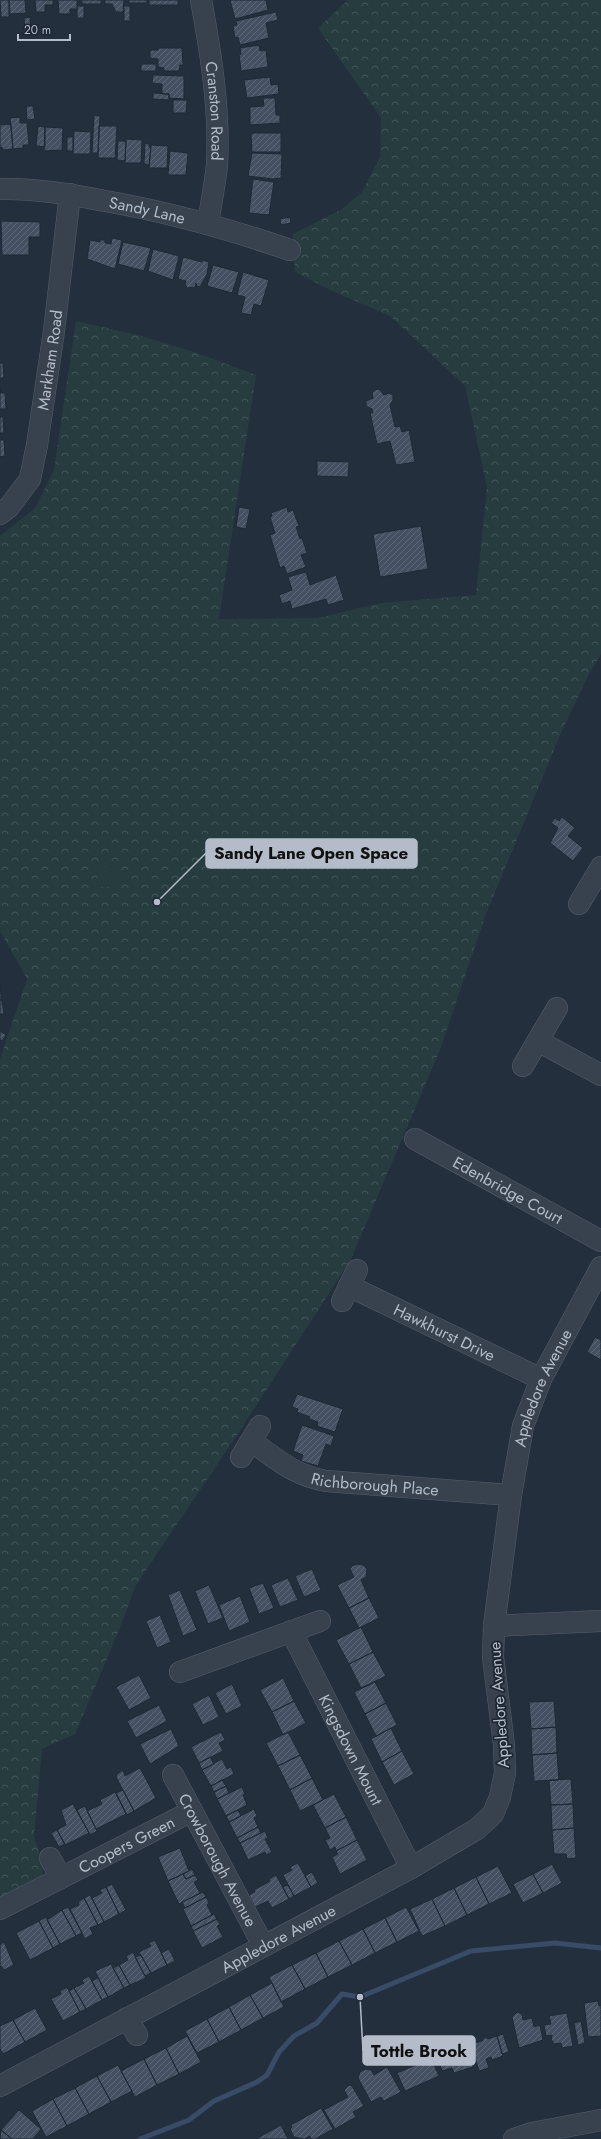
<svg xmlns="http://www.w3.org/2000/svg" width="601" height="2139" font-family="Jost,sans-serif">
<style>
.park{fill:url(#park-crowns)}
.pitch{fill:#263c3f}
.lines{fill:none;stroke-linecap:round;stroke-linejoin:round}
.stream{stroke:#394c67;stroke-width:5}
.building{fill:url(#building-hatch);stroke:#1f2835}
.minor-casing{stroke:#565f6c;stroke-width:22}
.minor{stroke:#38414e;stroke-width:21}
.labels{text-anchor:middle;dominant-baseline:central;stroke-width:3.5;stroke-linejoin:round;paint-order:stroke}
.street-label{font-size:16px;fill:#b4bcc9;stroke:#1d2633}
.leader{fill:none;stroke:#b4bcc9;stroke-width:1.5}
.callout-dot{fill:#b4bcc9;stroke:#1d2633;stroke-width:1.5}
.callout{fill:#b4bcc9;stroke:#b4bcc9;stroke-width:1.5}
.callout-label{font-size:17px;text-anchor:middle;font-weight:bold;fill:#111}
</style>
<defs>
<pattern id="park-crowns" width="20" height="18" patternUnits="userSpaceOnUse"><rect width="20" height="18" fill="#263c3f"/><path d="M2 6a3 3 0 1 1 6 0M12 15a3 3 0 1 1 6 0" fill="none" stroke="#435659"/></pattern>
<pattern id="building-hatch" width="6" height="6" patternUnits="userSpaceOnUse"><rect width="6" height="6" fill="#455162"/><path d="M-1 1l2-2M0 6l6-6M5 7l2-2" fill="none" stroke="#5d6877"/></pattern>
</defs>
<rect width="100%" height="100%" fill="#242f3e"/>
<path class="park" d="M348,0H601V654L589,674L561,733L486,914L440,1050L350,1261L239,1432L136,1585L117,1635L75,1734L42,1749L34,1837L44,1865L42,1878L0,1902V1059L27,979L0,931V536L35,508L54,470L76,321L142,336L197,353L256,375L219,619L318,618L381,603L476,595L487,487L465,386L390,316L330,290L295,272L293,234L342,209L362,192L380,157L381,118L318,28Z"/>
<path class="pitch" d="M119,866L120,887H98L97,867Z"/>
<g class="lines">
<path class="stream" d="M140,2139L189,2120L214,2101L257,2082L267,2075L279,2052L294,2036L317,2023L342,1994L360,1997L471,1951L555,1943L601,1948"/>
</g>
<path class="building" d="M0,0H9V17H1Z
M9,0H25L26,13L10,14Z
M35,0H53V5H45V12H36Z
M58,0H77V9H70V14H59Z
M82,0H101V4H82Z
M105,0H124L123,12H116L112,4H105Z
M129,0H147V3H129Z
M149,0H178V5H149Z
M230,0H266L268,10L235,19Z
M77,6H84V18H77Z
M124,6H130V21H124Z
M276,12L278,20L266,23L269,38L240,45L238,37L235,38L233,26L237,25L236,21Z
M30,17L31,31H25L24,18Z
M259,45L260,51L266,50L268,67L241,71L239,54H241L240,48Z
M158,48H182L183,65H180L179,71H164V68L158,67V59L150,58V50H158Z
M141,64H156V71H141Z
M153,75L184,76V99L169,98V94H162V84L152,83Z
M270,77L271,85L278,84L279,94L247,98L244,80Z
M153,93L169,94V100L153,99Z
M263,98H275L276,115H280V123L250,125V107L264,106Z
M173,100H187L186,113H173Z
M26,106H33L35,119L27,120Z
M94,115L100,116L98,153H92Z
M20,117V123H27L29,145H23V148L13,149L10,118Z
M11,124L13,149L3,150L2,147L0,148V125Z
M38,126L45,127V147L36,146Z
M99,126H117L115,158H98Z
M45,127L63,128L62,150L44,151Z
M74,131L91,132L90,154H73Z
M253,133H281V152H252L251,135Z
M67,137H73V151H67Z
M126,139L142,140L141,163H125Z
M118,141H126L125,161L117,160Z
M145,143L149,144V147H151L149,165L144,164Z
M151,145L168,146L167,168H149Z
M170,151L188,153L186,175H168Z
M252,153L282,154L281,178L273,179L248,176Z
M253,179L274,182L269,215L249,213Z
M290,217L291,223L281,225L280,219Z
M1,221L40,222V237H29V255H2Z
M112,238L122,240L115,269L87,259L90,240L100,242V240H105V243L111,244Z
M123,242L151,248L144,271L118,264Z
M153,249L179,256L173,280L148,271Z
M183,257L202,262V260L209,262L207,274L200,287L197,286L196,283L195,287L187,288L185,284L186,281L178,279Z
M213,265L239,272L232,293L207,286Z
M243,272L269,280L261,306L254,304L251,315L241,313L245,297L237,295Z
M0,363H3L4,378H0Z
M0,389V393H5L6,409H0Z
M379,389L384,395L389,393L393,395V400L390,405L395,427L400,426L402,432L409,430L415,462L396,465L390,441L377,444L370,413H373L372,409L366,406V401L373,398L372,393L375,390Z
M0,417H3L4,433H0Z
M0,440H4L5,456L0,457Z
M317,461L349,462L348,477L317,476Z
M239,507L250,509L246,529L236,527Z
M287,507L288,512L293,510L299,526L296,527L300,539L302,538L307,553L301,555L306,567L287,574L284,566L280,568L270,535L275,533L270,517L272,516L271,513Z
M421,526L428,569L380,577L373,534Z
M306,572L310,585L336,575L344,600L328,605L326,599L292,609L290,601L282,604L279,595L292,590L288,577Z
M562,817L575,828L568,836L583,848L573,861L550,843L558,828L551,823L555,818L559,821Z
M0,984L2,1000H0Z
M0,1000H2L4,1014H0Z
M0,1031L6,1035L2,1041L0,1040Z
M595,1337L601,1340V1360L587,1352Z
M297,1394L343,1409L335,1432L317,1426L318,1422L309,1419L310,1417L297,1412L298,1409L292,1407Z
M302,1425L334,1436L331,1446L326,1444L318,1466L301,1461L303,1455L293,1451Z
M357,1564L363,1565L367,1569L366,1577L361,1580L369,1598L349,1608L337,1585L354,1577L350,1569L352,1566Z
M312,1569L321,1590L304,1597L295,1576Z
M288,1578L298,1600L280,1607L271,1585Z
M263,1583L274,1608L259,1614L249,1588Z
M209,1585L223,1618L208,1624L195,1591Z
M180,1590L197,1630L183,1636L168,1595Z
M240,1596L250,1622L229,1631L219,1605Z
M369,1598L379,1618L359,1628L349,1608Z
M160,1615L171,1642L157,1648L146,1621Z
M361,1627L373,1652L349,1664L336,1640Z
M373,1652L386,1676L361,1688L349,1664Z
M139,1675L151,1698L129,1710L116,1687Z
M283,1678L294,1701L272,1712L260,1690Z
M375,1682L386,1703L365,1714L354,1692Z
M232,1684L242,1706L226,1714L215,1693Z
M209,1695L219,1717L203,1725L192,1704Z
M294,1701L306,1723L283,1735L272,1712Z
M554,1701L556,1727L531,1729L529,1702Z
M386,1703L397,1725L376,1736L365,1714Z
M159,1705L167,1721L136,1738L127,1721Z
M556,1727L557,1753L532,1755L531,1729Z
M391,1728L402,1751L382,1762L371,1739Z
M171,1729L179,1746L150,1764L140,1744Z
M221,1732L225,1740L219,1743L223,1751L199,1763L191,1747Z
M288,1732L300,1755L278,1766L266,1743Z
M402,1751L414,1774L394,1785L382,1762Z
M557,1753L559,1780L534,1781L532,1755Z
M300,1755L312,1778L290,1790L278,1766Z
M210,1757L214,1764L202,1770L199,1763Z
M222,1759L227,1769L231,1767L234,1774L211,1786L202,1770Z
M140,1768L156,1798L134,1811L116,1777L117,1774L123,1770L125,1776Z
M312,1778L323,1800L300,1811L290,1790Z
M571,1779L573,1804L551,1805L549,1780Z
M222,1780L226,1786L214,1792L211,1786Z
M226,1786L229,1793L217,1799L214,1792Z
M242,1787L245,1794L243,1795L247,1805L226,1816L217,1799Z
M123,1790L134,1811L127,1815L116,1793Z
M115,1792L126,1814L96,1829L87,1811L102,1804L100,1800Z
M334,1794L346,1817L325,1828L313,1805Z
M73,1804L89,1833L65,1845L57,1830L66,1825L61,1810Z
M573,1804L574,1828L552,1830L551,1805Z
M85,1806L97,1831L90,1835L77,1810Z
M254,1809L257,1816L254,1818L258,1827L237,1838L229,1822Z
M238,1810L241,1816L229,1822L226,1816Z
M346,1817L357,1840L336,1851L335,1847L330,1850L325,1840L330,1838L325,1828Z
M258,1827L261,1833L240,1843L237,1838Z
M574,1828L576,1858L567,1859L566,1854H554L552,1830Z
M57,1830L65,1844L59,1847L51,1833Z
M265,1831L268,1838L265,1839L272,1852L266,1855L265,1852L248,1860L240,1843Z
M357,1840L367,1860L340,1874L332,1857L338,1854L336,1851Z
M180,1848L189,1871L168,1881L158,1857Z
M298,1863L311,1887L294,1896L283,1875L292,1870L290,1867Z
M552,1864L562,1883L543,1893L533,1874Z
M498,1866L512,1893L489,1904L476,1877Z
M192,1869L195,1875L186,1879L183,1874Z
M312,1872L318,1883L311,1887L305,1876Z
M183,1874L186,1879L195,1875L198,1880L194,1882L200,1893L179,1904L168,1881Z
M533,1874L543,1893L523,1903L513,1884Z
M276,1875L289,1899L272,1908L268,1901L255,1907L249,1895L255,1892L254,1890L270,1881L269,1879Z
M476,1877L489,1904L467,1915L454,1888Z
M112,1884L126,1910L119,1914L106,1887Z
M288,1885L294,1896L289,1899L283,1887Z
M106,1887L119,1914L104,1922L92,1898L102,1893L100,1890Z
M454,1888L467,1915L445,1926L432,1899Z
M203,1892L206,1897L185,1908L182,1902Z
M90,1895L104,1922L98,1925L84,1898Z
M206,1897L209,1903L207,1905L212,1915L191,1926L183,1909Z
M84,1898L98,1925L90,1928L93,1934L85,1939L70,1909L79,1905L78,1902Z
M432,1899L445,1926L422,1936L410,1909Z
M68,1907L82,1933L76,1936L62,1910Z
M406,1907L419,1931L397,1942L385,1918Z
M62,1910L76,1936L60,1944L47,1920Z
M214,1914L217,1919L193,1931L191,1926Z
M46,1917L60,1944L53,1948L39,1921Z
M385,1918L397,1942L375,1953L363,1929Z
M217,1919L220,1925L217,1926L223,1937L202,1948L193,1931Z
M39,1921L53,1948L30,1960L16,1933Z
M363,1929L375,1953L352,1965L339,1941Z
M155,1940L167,1965L151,1973L139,1952L151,1946L149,1943Z
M339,1941L352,1965L328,1977L316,1953Z
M4,1942L14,1965L4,1970L1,1966L0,1967V1945Z
M169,1949L175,1961L167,1965L161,1953Z
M133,1952L146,1978L130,1985L119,1965L128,1960L126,1956Z
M316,1953L328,1977L305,1989L292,1965Z
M141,1955L151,1973L145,1976L135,1957Z
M111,1964L124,1988L108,1997L95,1971Z
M119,1965L130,1985L124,1988L113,1968Z
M292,1965L305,1989L281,2002L269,1977Z
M89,1976L102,2000L86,2009L74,1988L84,1983L82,1980Z
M98,1978L108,1997L102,2000L92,1981Z
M272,1983L284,2007L263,2018L250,1995Z
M67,1987L80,2012L63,2021L51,1999L61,1994L60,1991Z
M74,1988L86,2009L80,2012L69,1991Z
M250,1995L263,2018L241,2030L229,2007Z
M598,2001L599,2006L601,2005V2036L588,2037L584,2003Z
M229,2007L241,2030L219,2042L207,2019Z
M35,2008L47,2030L25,2042L13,2020Z
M517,2012L522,2014L523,2020L532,2018L534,2027L540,2025L543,2040L519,2048L512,2017Z
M567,2013L573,2046L562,2048L561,2043L553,2044V2041L551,2042L552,2035L546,2036L544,2025L551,2024L549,2016Z
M207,2019L219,2042L197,2053L185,2031Z
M13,2020L25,2042L3,2054L0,2049V2026Z
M581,2021L585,2043L578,2045L574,2023Z
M503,2034L509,2052L502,2054L497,2036Z
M187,2036L201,2062L179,2074L166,2048Z
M457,2036L459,2040L464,2038L473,2067L454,2073L452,2068L442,2071L437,2056L447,2053L444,2041Z
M497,2036L503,2056L492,2060L491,2057L486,2059L489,2068L479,2071L471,2044L482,2041L485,2037L488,2039Z
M166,2048L179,2074L157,2085L144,2059Z
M427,2049L439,2076L405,2091L397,2073L418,2064L414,2054Z
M144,2059L157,2085L135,2097L121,2071Z
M118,2065L132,2091L111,2102L97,2076Z
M387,2067L401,2092L384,2101L381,2097L371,2102L358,2078L360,2072L366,2069L371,2070L374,2075Z
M97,2076L111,2102L89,2114L75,2088Z
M349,2085L352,2086L364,2106L353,2112L356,2117L335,2129L324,2110L348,2097L344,2090Z
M75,2088L89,2114L67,2126L53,2099Z
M53,2099L67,2126L46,2137L32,2111Z
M321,2108L333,2129L315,2139H311L310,2136L304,2139L294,2137L290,2129L292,2127L291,2125Z
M19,2110L41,2129L33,2139H12L1,2130Z
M281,2125L288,2139H256Z
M1,2130L12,2139H0Z"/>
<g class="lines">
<defs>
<g id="minor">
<path id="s1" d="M201,0C211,54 220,110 217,165C215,184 211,204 208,223"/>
<path id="s2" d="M0,189C35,188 71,194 105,201C169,212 229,229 290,250"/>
<path id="s3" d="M0,514L9,507L30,479L37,445L54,331L70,194"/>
<path d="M579,904L601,867"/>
<path d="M538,1041L601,1075"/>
<path d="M523,1066L557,1008"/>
<path id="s4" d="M415,1139L601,1241"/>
<path id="s5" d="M349,1286L541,1379"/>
<path d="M342,1301L357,1270"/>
<path id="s6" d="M251,1441C277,1459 293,1475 326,1481L511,1495"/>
<path d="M241,1457L260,1426"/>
<path d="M494,1626L601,1621"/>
<path id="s7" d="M291,1631L411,1868"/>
<path d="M180,1672L320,1621"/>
<path id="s8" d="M173,1775L263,1945"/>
<path d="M50,1858L61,1878"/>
<path id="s9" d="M0,1909L192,1811"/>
<path d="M127,2018L137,2035"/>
<path id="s10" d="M0,2086L411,1868L477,1829L493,1814L500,1797L505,1773L504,1745L493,1657L494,1626L511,1495L523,1426L541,1379L601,1267"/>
<path d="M514,2139L532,2133L601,2120"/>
</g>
</defs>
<use href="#minor" class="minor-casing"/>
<use href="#minor" class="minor"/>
</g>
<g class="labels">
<g class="street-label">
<text stroke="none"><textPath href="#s1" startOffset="112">Cranston Road</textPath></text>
<text stroke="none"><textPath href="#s2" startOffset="149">Sandy Lane</textPath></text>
<text stroke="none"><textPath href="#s3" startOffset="167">Markham Road</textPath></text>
<text stroke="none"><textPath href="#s4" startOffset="106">Edenbridge Court</textPath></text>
<text stroke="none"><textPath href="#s5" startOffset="106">Hawkhurst Drive</textPath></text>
<text stroke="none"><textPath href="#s10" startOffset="999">Appledore Avenue</textPath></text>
<text stroke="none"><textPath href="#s6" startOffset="135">Richborough Place</textPath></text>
<text transform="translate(499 1705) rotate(-94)">Appledore Avenue</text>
<text stroke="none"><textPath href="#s7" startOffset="133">Kingsdown Mount</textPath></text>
<text stroke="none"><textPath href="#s9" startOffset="142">Coopers Green</textPath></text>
<text stroke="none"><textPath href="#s8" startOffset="96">Crowborough Avenue</textPath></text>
<text stroke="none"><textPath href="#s10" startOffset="315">Appledore Avenue</textPath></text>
</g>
</g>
<path class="leader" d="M157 902L206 853M360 1997L363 2051"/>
<g class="callout-dot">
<circle cx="157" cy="902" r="4"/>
<circle cx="360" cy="1997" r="4"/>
</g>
<g class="callout">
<rect x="206" y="839" width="211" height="29" rx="4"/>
<rect x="363" y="2036" width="112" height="29" rx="4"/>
</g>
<g class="callout-label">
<text x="311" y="859">Sandy Lane Open Space</text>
<text x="419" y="2057">Tottle Brook</text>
</g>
<path d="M18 34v6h52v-6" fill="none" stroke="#b4bcc9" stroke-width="2"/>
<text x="24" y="34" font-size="12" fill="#b4bcc9" stroke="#1d2633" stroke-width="3" paint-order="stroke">20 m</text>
</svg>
